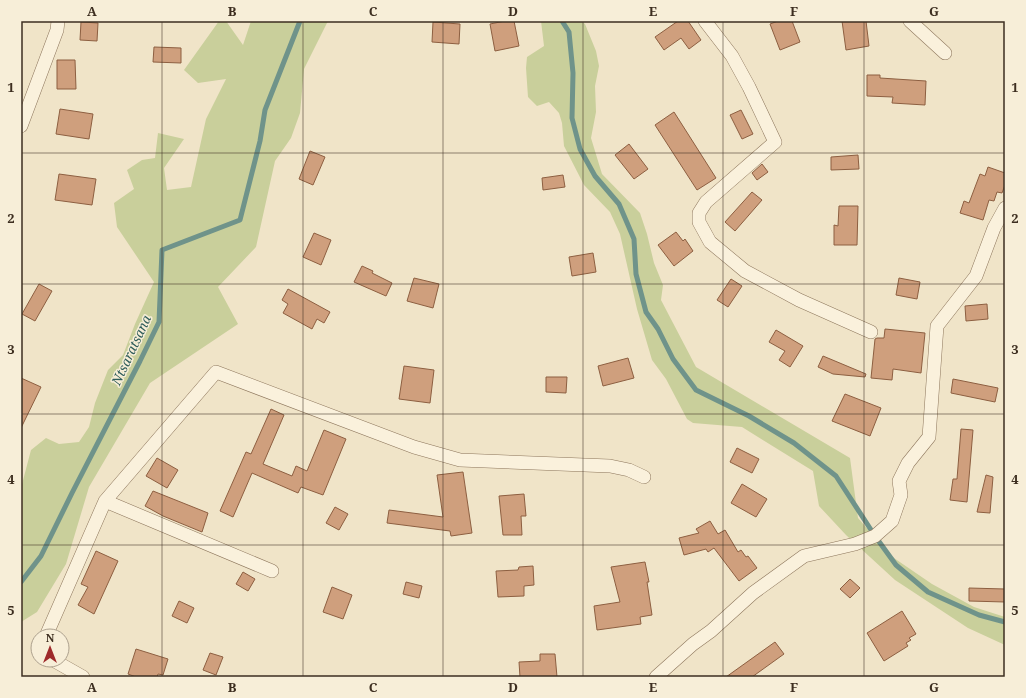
<svg xmlns="http://www.w3.org/2000/svg" width="1026" height="698" font-family="'Noto Serif',serif">
<style>
.green{fill:#c9cf9b}
.lines{fill:none;stroke-linecap:round;stroke-linejoin:round}
.stream{stroke:#6f938a;stroke-width:5}
.building{fill:#cf9f7d;stroke:#8d5f41}
.street-casing{stroke:#8d765c;stroke-width:14}
.street{stroke:#faf1dc;stroke-width:13}
.grid{fill:none;stroke:#3d2e20;stroke-width:1;stroke-opacity:0.55}
.labels{text-anchor:middle;dominant-baseline:central;stroke-width:3;stroke-linejoin:round;paint-order:stroke}
.water-label{font-size:13px;font-style:italic;fill:#2f5d5a;stroke:#f7eed8}
.neatline{fill:none;stroke:#3d2e20;stroke-width:1.5}
.grid-label{font-size:13px;text-anchor:middle;font-weight:bold;fill:#3d2e20}
</style>
<rect width="100%" height="100%" fill="#f0e4c8"/>
<path class="green" d="M219,21H226L243,45L251,21H328L304,69L300,113L291,138L275,161L256,247L218,287L238,324L150,383L89,487L66,564L37,612L21,622V488L31,450L46,438L59,444L79,442L89,427L95,403L108,370L123,355L135,324L154,282L117,227L114,203L134,189L127,170L142,160L155,158L158,133L184,139L164,168L167,190L191,187L206,119L226,79L198,83L184,70Z
M541,21H581L585,24L596,51L599,66L595,86L596,112L591,138L602,174L640,213L647,234L654,263L663,285L661,300L696,367L850,458L858,518L891,556L932,584L974,607L1005,617V645L968,628L895,580L846,535L819,506L813,471L742,427L693,423L687,419L666,379L652,360L637,309L620,234L610,212L584,185L564,146L562,123L559,113L549,102L537,106L528,97L526,68L527,57L544,46Z"/>
<g class="lines">
<path class="stream" d="M562,21L569,32L573,73L572,118L580,149L595,176L619,204L634,239L636,274L646,312L658,329L673,359L696,390L749,416L794,443L836,476L875,536L896,565L928,592L979,615L1005,622
M21,582L41,556L72,493L140,361L159,322L162,250L240,220L260,141L265,110L300,21"/>
</g>
<path class="building" d="M505,21H514L519,46L495,51L490,24Z
M678,21H688L701,40L689,49L681,38L664,50L655,37Z
M778,21H792L800,42L780,50L770,24Z
M842,21H866L869,46L846,50Z
M81,22L98,23L97,41L80,40Z
M433,22L460,24L459,44L432,42Z
M154,47L181,48V63L153,62Z
M57,60H75L76,89H57Z
M867,75H880V78L926,81L925,105L892,103L893,97L867,96Z
M60,109L93,114L89,139L56,134Z
M741,110L753,134L742,139L730,115Z
M674,112L716,178L697,190L655,125Z
M629,144L648,169L634,179L615,155Z
M310,151L325,157L313,185L299,179Z
M858,155L859,169L831,170V157Z
M762,164L768,172L757,180L752,173Z
M988,167L1005,173V185L1002,193L997,192L994,201L989,200L983,220L960,213L964,201L969,203L980,174L985,176Z
M59,174L96,179L92,205L55,200Z
M563,175L565,187L543,190L542,178Z
M752,192L762,200L735,231L725,222Z
M839,206H858L857,245H834V225L838,226Z
M676,232L683,241L685,239L693,251L674,266L658,245Z
M314,233L331,240L321,265L303,257Z
M593,253L596,272L572,276L569,257Z
M362,266L373,271L372,273L392,283L386,296L354,282Z
M414,278L439,284L433,308L407,301Z
M899,278L920,282L917,299L896,295Z
M731,279L742,286L728,307L717,300Z
M39,284L52,291L35,321L22,314Z
M288,289L330,312L324,323L317,319L312,329L283,313L288,304L282,300Z
M987,304L988,319L966,321L965,306Z
M885,329L925,333L921,373L893,369L892,380L871,378L875,339L877,338H884Z
M776,330L803,346L790,367L779,360L785,351L769,342Z
M823,356L866,374L865,377L833,374L818,367Z
M628,358L634,378L603,386L598,366Z
M404,366L434,370L430,403L399,399Z
M546,377H567L566,393L546,392Z
M21,378L41,387L21,428Z
M953,379L998,388L995,402L951,393Z
M845,394L881,408L870,436L832,421Z
M271,409L284,415L263,464L292,476L296,466L307,471L324,430L346,439L323,495L301,487L298,493L252,473L233,517L220,511L246,452L251,454Z
M961,429L973,430L967,502L950,500L953,479H957Z
M737,448L759,459L752,473L730,462Z
M157,458L178,470L167,488L146,476Z
M463,472L472,533L451,536L450,531L387,523L389,510L443,517L437,475Z
M986,475L993,477L990,513L977,512Z
M742,484L767,499L756,517L731,503Z
M153,491L208,513L202,532L163,516L145,506Z
M524,494L526,516H521L522,535H503L499,496Z
M335,507L348,514L339,530L326,523Z
M710,521L718,534L725,530L738,552L741,550L746,557L748,556L757,568L739,581L714,548L708,552L706,549L684,555L679,538L699,533L696,529Z
M96,551L118,561L94,614L78,605L88,587L81,584Z
M645,562L649,582H647L652,615L640,617L641,624L597,630L594,606L620,602L611,567Z
M533,566L534,585L524,586V596L498,597L496,571L518,570L519,567Z
M243,572L255,579L248,591L236,584Z
M850,579L860,588L850,598L840,589Z
M406,582L422,586L419,598L403,594Z
M332,587L352,595L343,619L323,612Z
M969,588L1005,589V602L969,601Z
M179,601L194,608L187,623L172,616Z
M902,611L916,634L909,638L911,640L906,643L908,646L884,661L867,633Z
M775,642L784,654L752,677H726Z
M136,649L168,659L163,675L158,674L157,677H136L128,674Z
M210,653L223,657L216,675L203,670Z
M540,654H555L557,677H520L519,662L540,661Z"/>
<g class="lines">
<defs>
<path id="street" d="M705,21L732,56L749,87L775,142L706,202L699,213V222L710,242L745,271L799,300L871,332
M910,21L945,53
M21,126L57,30L58,21
M105,501L272,571
M46,636L105,501L216,372L414,447L460,460L610,466L629,470L644,477
M53,660L83,677
M656,677L693,644L711,631L753,593L804,556L855,544L875,536L892,521L901,495L899,481L908,463L929,437L937,326L976,276L994,228L1005,208"/>
</defs>
<use href="#street" class="street-casing"/>
<use href="#street" class="street"/>
</g>
<path class="grid" d="M162,21V677M303,21V677M443,21V677M583,21V677M723,21V677M864,21V677M21,153H1005M21,284H1005M21,414H1005M21,545H1005"/>
<g class="labels">
<g class="water-label">
<text transform="translate(131 350) rotate(-65)">Ntsaratsana</text>
</g>
</g>
<rect width="1026" height="698" fill="none" stroke="#f7eed8" stroke-width="44"/>
<g transform="translate(50 648)"><circle r="19" fill="#f7eed8" stroke="#ada18e"/>
<path d="M0-3L7 15L0 10L-7 15Z" fill="#9e2a2b"/>
<text y="-6" font-size="11" font-weight="bold" text-anchor="middle" fill="#3d2e20">N</text>
</g>
<rect x="22" y="22" width="982" height="654" class="neatline"/>
<g class="grid-label">
<text x="92" y="16">A</text>
<text x="232" y="16">B</text>
<text x="373" y="16">C</text>
<text x="513" y="16">D</text>
<text x="653" y="16">E</text>
<text x="794" y="16">F</text>
<text x="934" y="16">G</text>
<text x="11" y="92">1</text>
<text x="1015" y="92">1</text>
<text x="11" y="223">2</text>
<text x="1015" y="223">2</text>
<text x="11" y="354">3</text>
<text x="1015" y="354">3</text>
<text x="11" y="484">4</text>
<text x="1015" y="484">4</text>
<text x="11" y="615">5</text>
<text x="1015" y="615">5</text>
<text x="92" y="692">A</text>
<text x="232" y="692">B</text>
<text x="373" y="692">C</text>
<text x="513" y="692">D</text>
<text x="653" y="692">E</text>
<text x="794" y="692">F</text>
<text x="934" y="692">G</text>
</g>
</svg>
